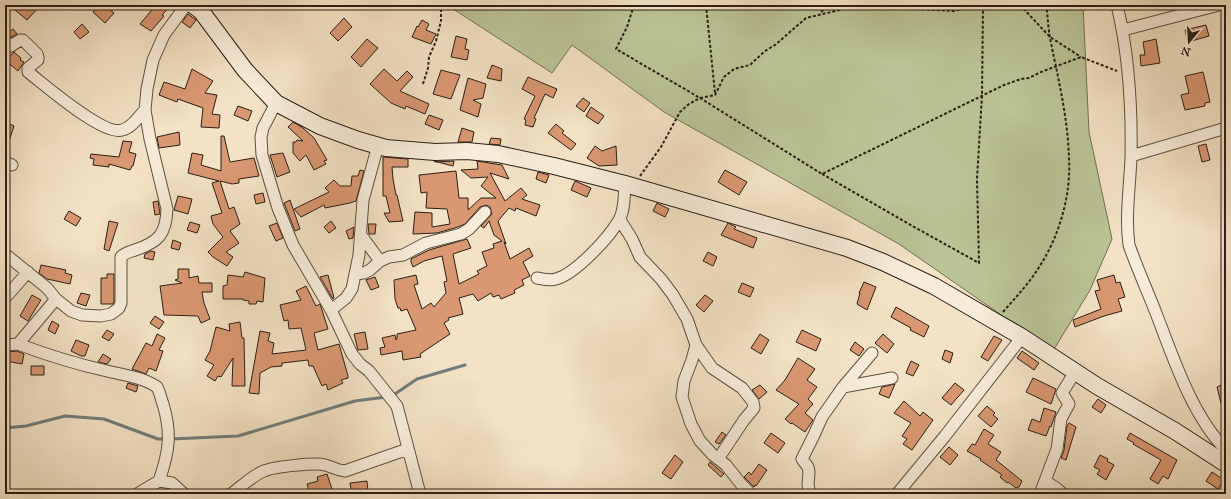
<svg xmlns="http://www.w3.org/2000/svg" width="1231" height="499" font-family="'IM FELL Great Primer',serif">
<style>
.green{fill:#bac395;stroke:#727155}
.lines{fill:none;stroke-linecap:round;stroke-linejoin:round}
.stream{stroke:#707d7a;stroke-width:3}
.building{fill:#d99772;stroke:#2b1f15}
.street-casing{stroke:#5d5041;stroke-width:13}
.secondary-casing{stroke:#2b1f15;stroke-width:18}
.path{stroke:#2b1f15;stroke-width:2;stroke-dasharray:3 2;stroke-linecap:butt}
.street{stroke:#f7ecd9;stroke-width:11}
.secondary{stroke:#f7ecd9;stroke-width:16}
</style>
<rect width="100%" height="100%" fill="#f3e2c5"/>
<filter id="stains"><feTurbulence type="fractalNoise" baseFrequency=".005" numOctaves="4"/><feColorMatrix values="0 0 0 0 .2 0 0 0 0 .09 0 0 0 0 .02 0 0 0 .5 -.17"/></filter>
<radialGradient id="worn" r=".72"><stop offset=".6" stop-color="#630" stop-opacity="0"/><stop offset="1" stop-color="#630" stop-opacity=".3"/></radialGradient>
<path class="green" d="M447,5H1083L1089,132L1112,239L1090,290L1053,351L899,244L664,112L572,45L552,73Z"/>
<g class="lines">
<path class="stream" d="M392,396L417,379L465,365
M5,428L26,426L65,416L104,419L158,439H166
M171,439L238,436L355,401L386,397"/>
</g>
<path class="building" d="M9,5H41L27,20Z
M99,5H104L114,13L105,23L93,12Z
M156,5H171L162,15L164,16L151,31L140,24Z
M188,14L196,20L190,28L182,22Z
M344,18L352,27L338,41L330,33Z
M422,20L429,24L426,30L436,34L431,44L412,37L417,26L418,27Z
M82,24L89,32L80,39L74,32Z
M5,25L10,31L13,29L17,34L11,37L5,34Z
M1206,25L1209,36L1188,42L1185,30Z
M456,36L467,39L465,49L469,50L467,60L451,57Z
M367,39L378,48L361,67L351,57Z
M1156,39L1160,63L1141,66L1140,55H1145L1143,42Z
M14,52L21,58L20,60L24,62L18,71L6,61Z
M492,65L502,69L501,81L487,78Z
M192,69L213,81L205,93L217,95L212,114L220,115L219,128L201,127L203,108L178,99L177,102L159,95L164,82L185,89Z
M384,69L397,81L407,71L413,77L400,91L429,104L425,114L406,106L405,109L391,103L370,84Z
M441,70L460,75L451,99L433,94Z
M1203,72L1210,102L1205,103V106L1185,110L1181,95L1189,93L1185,76Z
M528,77L557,89L553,98L545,94L534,118L536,119L533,127L525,125L526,120L524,119L535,96L522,89Z
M468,78L486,84L483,98L473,100L481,104L478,117L460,110Z
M583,98L590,103L584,112L576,106Z
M238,106L252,111L248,121L234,115Z
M591,107L604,116L598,124L586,116Z
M429,115L443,120L439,130L425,124Z
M5,122L14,126L6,150L5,149Z
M293,122L303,128L314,138L327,160L324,161L326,164L314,170L306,155L300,161L293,153V142H296L297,140L303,141L288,127Z
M556,124L564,131L562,133L576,144L571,150L548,133Z
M462,128L474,132L472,142H458Z
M179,132L180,145L159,148L157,137Z
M221,136H224L230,162L254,158L259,176L239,179V183L232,184L220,181L229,209L234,207L240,224L230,231L239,243L226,252L233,257L227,266L213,257L208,252L223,237L213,224L211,216L222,213L212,183L219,181L188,173L192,153L203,155L201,165L221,171Z
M491,138L501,139L500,145L489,144Z
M123,141L132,142L129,152L136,154L133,166H132L130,170L109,164V167L93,165L94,159L90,158L91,154L119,157Z
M1206,144L1210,160L1202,162L1198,146Z
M595,146L602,151L616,146L617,165L599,166L587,158Z
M283,153L290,172L277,177L270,155Z
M383,157L408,159V167H392L393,179L396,195H397L403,221L389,222L384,213H390L386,196H383Z
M434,161L435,162L454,161L453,166Z
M477,161L502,165L509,179L490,173L505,201L521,188L527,195L522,199L540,205L536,216L516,208L515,211L509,208L498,221L506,244L504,242L510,259L529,248L533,256L523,262L530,276L522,280L524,285L514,290L515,293L501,299L499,295L493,297L491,293L478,301L473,294L459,298L463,314L448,318L449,320L444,323L450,334L420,354L421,357L403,360L402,351L381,355L380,348L385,347L382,338L395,335L396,340L397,339V334L416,330L407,309L401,311L400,308H398L395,299L394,280L416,275L418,284L414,285L422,309L431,303L434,307L446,293L444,282L447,281L442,256L424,261L413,267L411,262V259L429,250L467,239L471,248L453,254L459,284L479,274L477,271L487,266L482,252L494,248L493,244L502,241L494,235L489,221L484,228L481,226L492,214L490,207L486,205L480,207L465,224L458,227L437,233L413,234L415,212L432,213V227L450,224L447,209L426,208L427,192L421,193L419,175L456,171L459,198H468V210L481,198H496L481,186L488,177L471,178L461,170L478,169Z
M360,170L364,171L356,201L350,203L325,208L324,205L301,217L294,209L329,192L325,188L334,180L340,186H351L352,176H358Z
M725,170L747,182L739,195L718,182Z
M538,172L549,175L546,183L536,179Z
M575,181L591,188L587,197L571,190Z
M263,193L265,202L256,204L254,195Z
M178,196L192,199L188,214L174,210Z
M290,200L300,229L295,231L284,203Z
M158,201L160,214L155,215L153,202Z
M657,203L669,209L665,217L653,211Z
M69,211L81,218L76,226L64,219Z
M109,221L118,223L109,251L104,249Z
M331,221L336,228L329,233L324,227Z
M190,222L200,225L197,233L187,230Z
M277,223L283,238L276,241L269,226Z
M728,223L736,227L734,229L757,238L753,248L721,235Z
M368,224H376L375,234H369Z
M354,227L353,238L349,239L346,231Z
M173,240L181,243L179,250L171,248Z
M151,251L155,252L153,260L144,258L145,254Z
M708,252L717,257L713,266L703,261Z
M41,265L66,270L65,273L72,275L70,284L47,279L39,273Z
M178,269H189V278L198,276L199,283H212V292H202L204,303L210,319L201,323L198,316L164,315L160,286L182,283L175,280L178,279Z
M245,272L265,278L263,302L257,301L256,304H249V301L243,300V299H223V286L227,285L228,275L243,277Z
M107,274H114V302L113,304H101V278H107Z
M328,275L334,298L333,299L320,277Z
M1114,275L1116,283L1120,282L1125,297L1118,299L1122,311L1104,316L1075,327L1073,320L1101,309L1095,291L1100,290L1097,280Z
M375,277L379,287L371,290L366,280Z
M864,282L876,287L867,310L857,304L860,293H859Z
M742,283L754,288L750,297L738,292Z
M306,286L316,306L320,304L321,307L328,329L314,333L318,350L339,344L348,376V378L341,380L343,383L328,390L326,384L322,386L313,366H309L308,360L282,363V366L271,367L260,373L259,394L249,393L260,331L270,333L268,341L274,343L272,354L306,350L301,328L289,329L288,320L284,321L280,305L301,300L296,291Z
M81,293L90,295L86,306L77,303Z
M32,295L41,300L28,321L20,316Z
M705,295L713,301L704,312L696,305Z
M896,307L929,326L924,337L910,330L911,328L891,317Z
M155,316L164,322L159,329L150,323Z
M52,321L59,325L55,334L48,330Z
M240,322L242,338H244L245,386H232L233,358L221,377L218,376L215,381L207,376L214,365L205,360L210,351L216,327L230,331L229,324Z
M107,330L114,334L109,341L102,337Z
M802,330L821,339L816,351L796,342Z
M365,332L368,349L358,350L354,334Z
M157,334L165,338L159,350L163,351L156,371L149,368L146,374L132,369L146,343L152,346Z
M760,334L769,340L761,354L751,348Z
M883,334L894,344L887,353L875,343Z
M994,336L1002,340L988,361L981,357Z
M76,340L89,345L85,356H81L71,351Z
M855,342L864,349L859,356L850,350Z
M945,350L953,353L950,363L942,359Z
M17,351L24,354L22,364L6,361L8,352Z
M1022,351L1039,363L1034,370L1017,358Z
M103,354L111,359L107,364L98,362Z
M798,358L815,369L807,380L817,387L808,399L813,404L805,413L813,420L805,432L792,423L791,424L785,419L799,404L776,390L785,380Z
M911,361L919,365L913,376L906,373Z
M31,366H44V375H31Z
M1033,378L1056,389L1051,404L1026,392Z
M128,383L138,386L136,392L126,388Z
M955,383L964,390L951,405L942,398Z
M1226,383V411H1223L1217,387Z
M895,384L889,398L879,394L882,387Z
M760,385L767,392L759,399L752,390Z
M1098,399L1106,405L1101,413L1092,407Z
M904,401L920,416L923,412L933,420L912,450L903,444L907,439L902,436L911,423L894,413Z
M987,406L995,413L993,415L998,419L991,427L978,416Z
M1044,408L1056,412L1051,427L1050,426L1046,436L1028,430L1032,419L1040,422Z
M1069,423L1076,427L1066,460L1061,458L1064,450L1067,426Z
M984,429L994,435L988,444L1001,452L996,460L1022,481L1019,487H1018L1016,488L1008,482L1007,483L1000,477L1002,475L980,460L981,459L967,451L972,444L975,445Z
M722,432L726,435L719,444L715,442Z
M771,433L785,443L778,453L764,443Z
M1130,433L1177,460L1168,479L1163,476L1158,484L1150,479L1161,460L1133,444L1134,443L1127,439Z
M949,447L958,455L950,465L940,457Z
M675,455L683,462L671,479L662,473Z
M1100,455L1108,459L1107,461L1114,465L1106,480L1097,474L1100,470L1094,467Z
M710,462L724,474L721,477L708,465Z
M759,464L767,470L756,486L755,485L754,487L744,477L749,472L751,475Z
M1212,472L1224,480L1218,489L1206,481Z
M327,474L332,489L328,490L329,492L324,494H310L307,484L318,481L317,477Z
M367,481L368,491L352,494L350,483Z"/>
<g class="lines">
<defs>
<path id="street" d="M1117,5C1129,55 1132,106 1131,157C1130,186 1125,216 1129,245C1137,268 1147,290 1156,313C1173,357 1192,416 1226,450
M1123,30L1219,5
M5,41L11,46L20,40H23L37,54L38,57V60L28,68V72C45,85 103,136 122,130C132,128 138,117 145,110
M276,103L263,128L261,137L262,155L278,208L293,245L331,310L352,354L360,364L369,371L397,406L420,494
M1131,156L1226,128
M5,162L12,165
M620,220L632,239L640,257L661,279L673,295L687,319L696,345L712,368L742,388L753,402L754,408L744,420L718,459
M361,235L380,261
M5,254L47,288L56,299L71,311L82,315L101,316L111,314L119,308L121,303V257C124,253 129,252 135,250C159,242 166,234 167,209L150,139L145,110L147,89L153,60L164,35L186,5
M355,274L364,273L370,270L380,261L389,257L403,255L426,243L461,234L469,229L485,212
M537,278C543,279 549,281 556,279C575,274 609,238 619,220C625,210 624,195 625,184
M5,298L28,272
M331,310L346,298L352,289L359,255L363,200L378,145
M18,344C47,355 76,364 107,371C123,375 143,377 157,387C160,392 161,399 163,404C172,434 169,452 159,481L172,483L184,494
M5,345L18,344L56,299
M696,345L692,360L684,381L682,397L691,424L700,441L713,455L726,465L741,484L751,494
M843,387L892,378
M1045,481L1056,488L1063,494
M137,494L159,481
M231,494C241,487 253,475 264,471C273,467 316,462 325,465C333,467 336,470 345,471L408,449
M810,494L808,485L809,472L808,467L802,459L814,435L822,417L843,387L872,353
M897,494L945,436L1022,337
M1040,494L1057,449L1061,419L1069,404L1062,393L1075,372"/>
<path id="secondary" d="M193,5L201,11L245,70L276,103L320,126L358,140L386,148L435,152L467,151L498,154L554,166L625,184L847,248L883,262L934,286L1022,337L1097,386L1175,431L1226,464"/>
</defs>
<use href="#street" class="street-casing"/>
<use href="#secondary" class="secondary-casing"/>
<path class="path" d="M634,5L627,27L616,49L700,98L715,95L724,77L734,69L750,65L765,51L775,45L806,18L852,7L875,5
M706,5L715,93
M877,5L896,8L954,11L978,5
M1020,5L1050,37L1081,57
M821,12L829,5
M423,84L428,68L429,57L436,41L441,21V5
M822,174L916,228L979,263L977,179L982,95L983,5
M640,176L661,147L680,112L689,104L700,98L822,174L1004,85L1021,79L1029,78L1041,72L1081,57L1117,71
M1003,312C1017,296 1031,281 1041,264C1060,234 1071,194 1069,159C1068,118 1058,78 1050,38C1048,27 1048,16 1046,5"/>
<use href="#street" class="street"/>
<use href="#secondary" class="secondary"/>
</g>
<rect width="1231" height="499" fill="none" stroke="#f3e2c5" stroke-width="20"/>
<rect x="6" y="6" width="1219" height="487" fill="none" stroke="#2b1f15" stroke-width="2"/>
<rect x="10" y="10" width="1211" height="479" fill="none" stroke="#2b1f15"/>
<g transform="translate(1189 42) rotate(198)" stroke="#f7ecd9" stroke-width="3" paint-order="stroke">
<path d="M0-3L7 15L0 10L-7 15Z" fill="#2b1f15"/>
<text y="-6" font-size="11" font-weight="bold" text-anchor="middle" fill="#2b1f15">N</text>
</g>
<rect width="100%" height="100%" filter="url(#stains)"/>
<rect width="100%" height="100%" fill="url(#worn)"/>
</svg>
